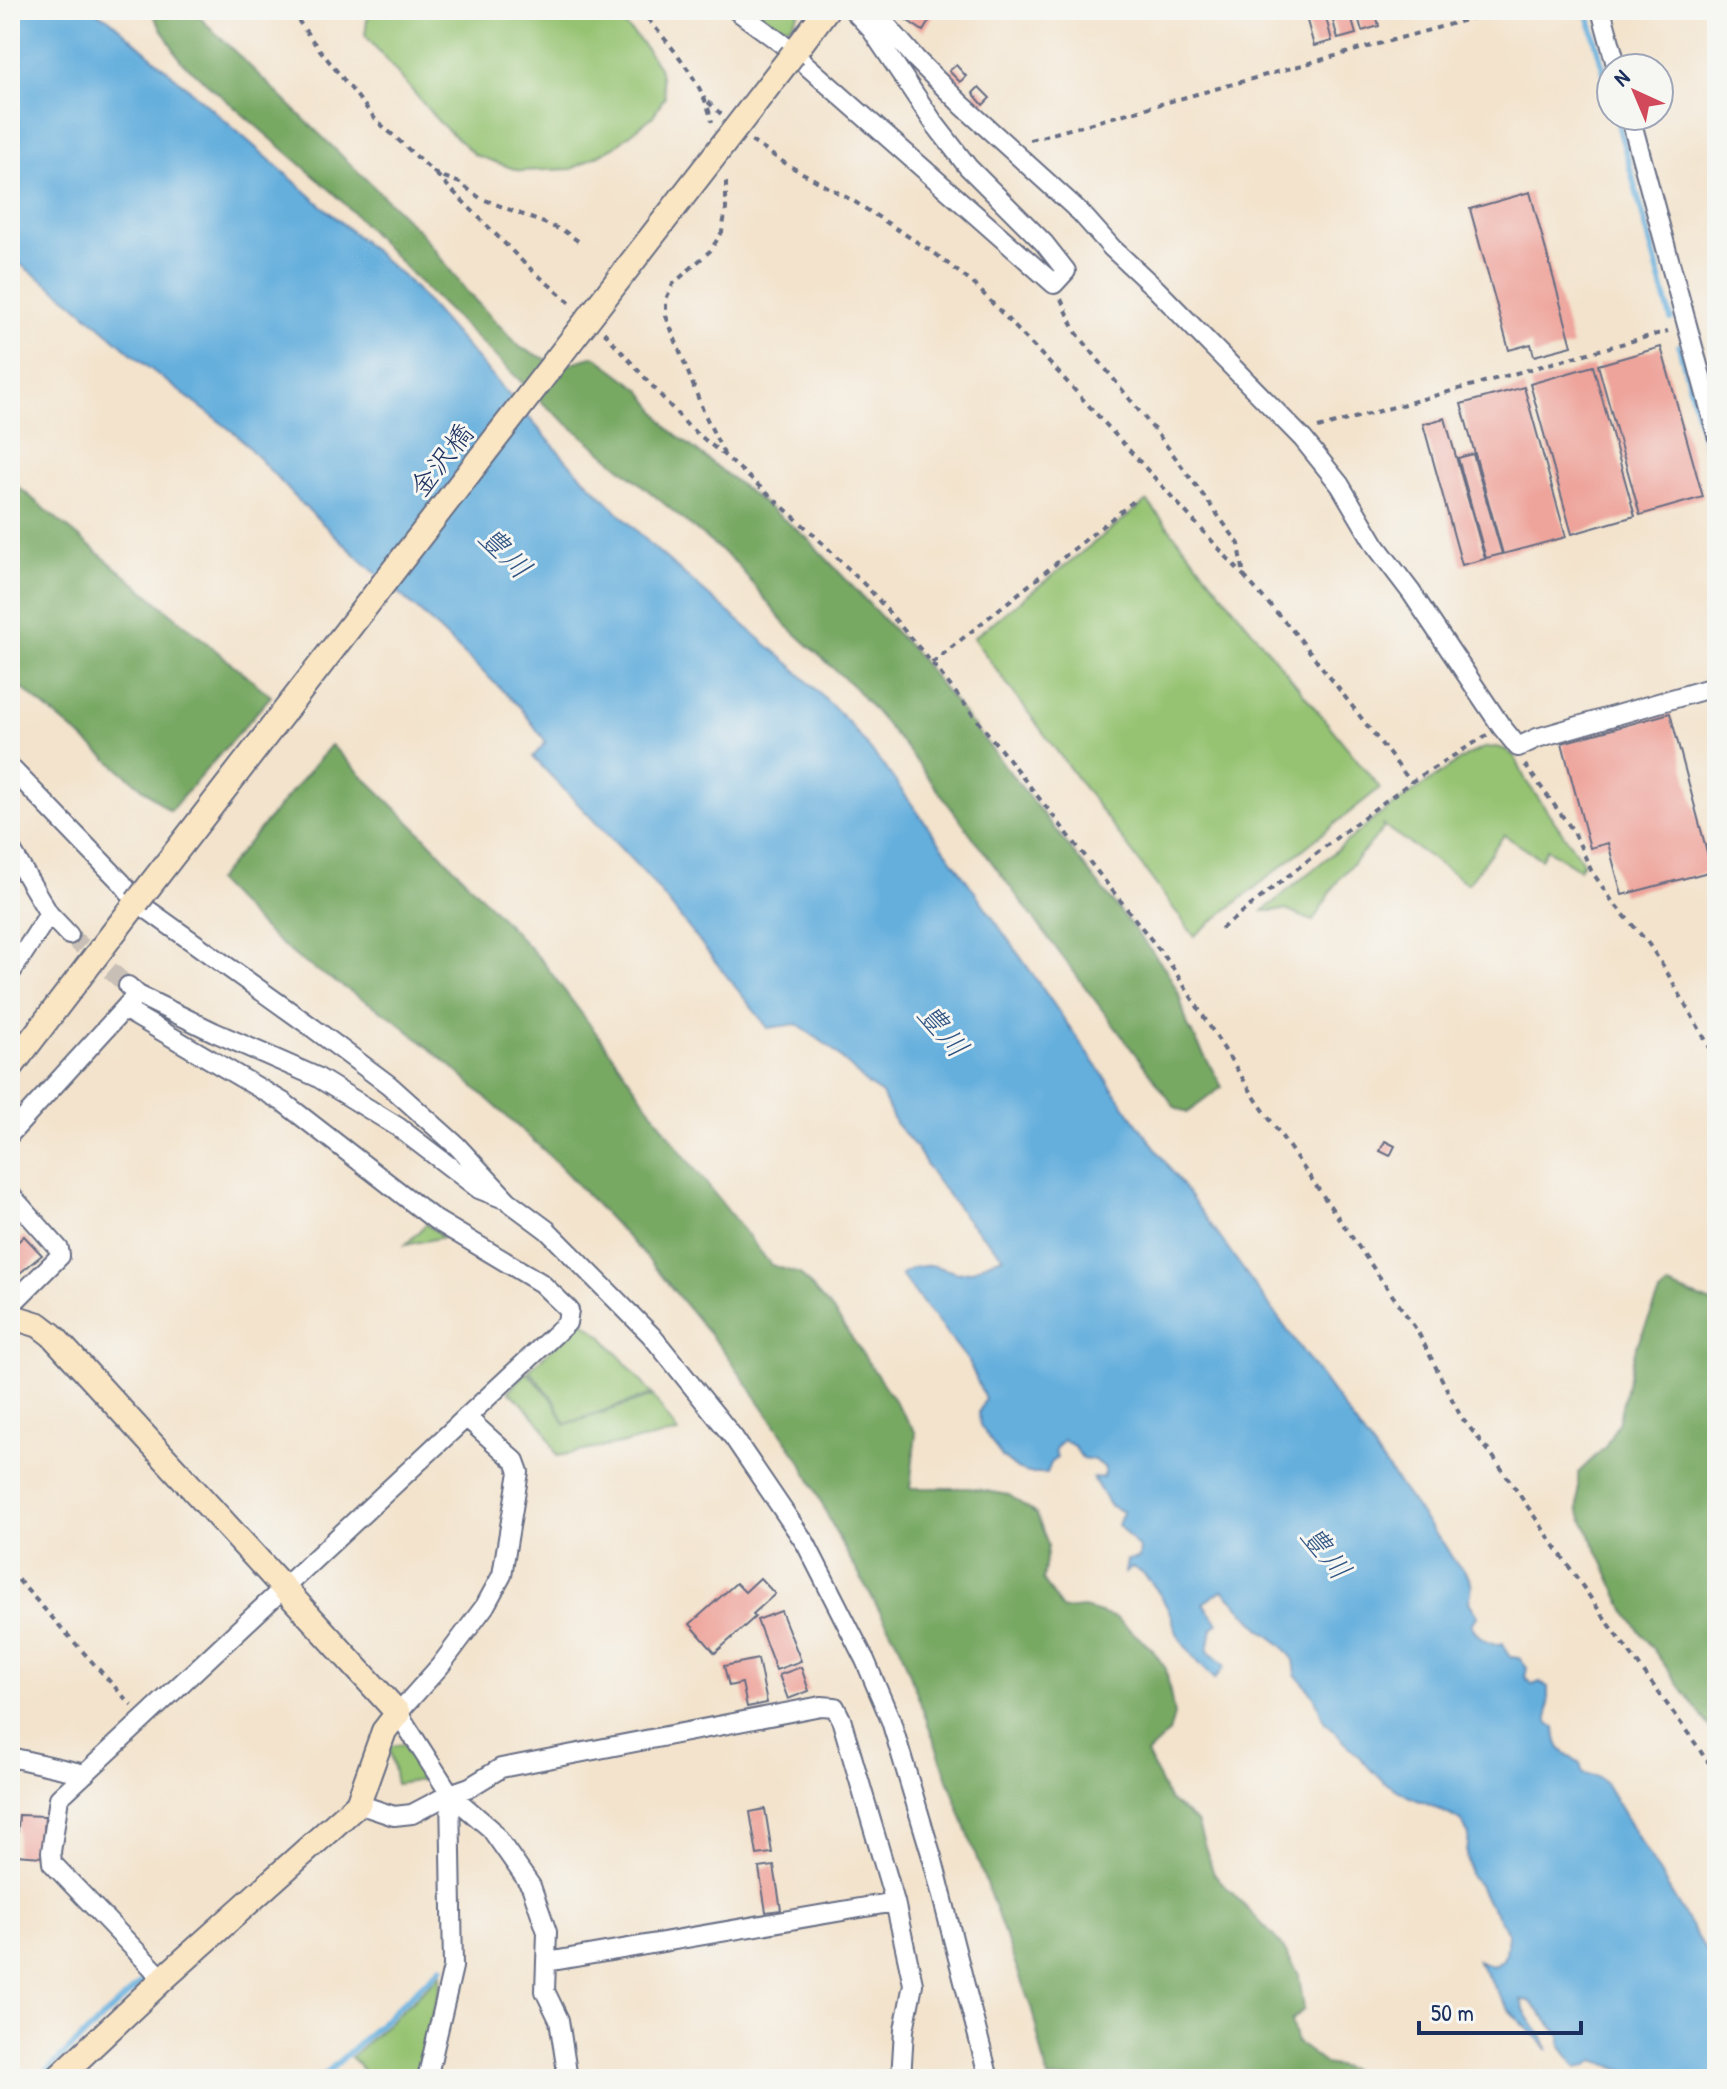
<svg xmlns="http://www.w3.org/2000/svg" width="1727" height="2089" font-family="'Patrick Hand','Klee One',sans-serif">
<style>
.green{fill:#95c371;stroke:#587968;stroke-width:2}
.forest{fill:#78a963;stroke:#4a6c60;stroke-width:2}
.water{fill:#65afdd;stroke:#406f9e;stroke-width:2}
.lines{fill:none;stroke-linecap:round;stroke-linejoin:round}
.stream{stroke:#65afdd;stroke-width:6}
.building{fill:#eea49b}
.street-tunnel{stroke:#c8bfb6;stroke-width:18;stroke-dasharray:18 9;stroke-linecap:butt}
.street-casing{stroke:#676e84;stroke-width:22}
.secondary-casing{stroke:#676e84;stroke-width:28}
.path{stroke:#676e84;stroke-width:4;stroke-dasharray:6 6;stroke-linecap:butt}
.street{stroke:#fff;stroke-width:18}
.secondary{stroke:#fbe6c4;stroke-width:24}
.secondary-bridge-casing{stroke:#676e84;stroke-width:28;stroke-linecap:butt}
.secondary-bridge{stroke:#fbe6c4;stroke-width:24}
.labels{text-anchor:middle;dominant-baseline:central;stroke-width:6;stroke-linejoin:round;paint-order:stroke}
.street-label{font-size:28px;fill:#1b2f5e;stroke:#f6f6f2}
.water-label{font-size:30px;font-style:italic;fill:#315584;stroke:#f6f6f2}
</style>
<rect width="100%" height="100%" fill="#f6f6f2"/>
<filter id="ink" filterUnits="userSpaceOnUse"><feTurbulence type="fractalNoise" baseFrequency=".0125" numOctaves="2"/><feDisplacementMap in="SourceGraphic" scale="16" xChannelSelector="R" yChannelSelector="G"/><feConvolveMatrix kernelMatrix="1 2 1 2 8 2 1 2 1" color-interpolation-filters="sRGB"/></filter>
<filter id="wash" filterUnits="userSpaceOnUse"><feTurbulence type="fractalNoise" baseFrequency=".006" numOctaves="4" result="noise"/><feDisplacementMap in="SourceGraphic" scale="32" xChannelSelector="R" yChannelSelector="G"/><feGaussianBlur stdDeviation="1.8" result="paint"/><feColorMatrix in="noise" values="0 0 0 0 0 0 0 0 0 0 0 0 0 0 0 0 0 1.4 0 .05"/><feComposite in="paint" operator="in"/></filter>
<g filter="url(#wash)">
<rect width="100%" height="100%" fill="#f3e3cc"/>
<path class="green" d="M376,10H611L641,42L659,67L665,96L653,116L614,147L572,169L520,171L475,155L438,121L365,35L367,20Z
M756,10H801L791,25L780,27Z
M1147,501L1380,788L1194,936L973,638Z
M1497,747L1506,750L1515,757L1526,781L1583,862L1579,869L1547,849L1541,859L1504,835L1468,884L1381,824L1384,828L1339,879L1313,921L1285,910L1263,911L1374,819L1468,755L1484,748Z
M426,1224L444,1237L405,1245Z
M582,1320L603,1337L652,1394L565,1424L555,1401L529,1370Z
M527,1372L553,1400L565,1425L653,1396L678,1433L557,1456L545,1429L520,1401L508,1391Z
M411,1743L434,1778L396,1784L389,1746Z
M441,1974L439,1992L415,2079H371L351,2057Z"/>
<path class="forest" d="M150,10H192L421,233L468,293L521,348L561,366L595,356L641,390L669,429L806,537L916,654L1165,968L1178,992L1188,1026L1222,1087L1187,1113L1175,1107L907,749L855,688L785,624L737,564L545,405L425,288L335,194L181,61Z
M10,480L271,696L170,811L10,678Z
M331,745L425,837L542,961L606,1046L679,1149L771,1265L800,1274L835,1313L916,1433L910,1488H969L1009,1495L1037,1515L1048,1545L1043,1580L1063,1610L1084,1608L1116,1618L1152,1649L1166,1669L1174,1715L1169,1733L1147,1754L1169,1800L1197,1822L1214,1874L1281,1944L1299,1975L1304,2009L1291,2021L1297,2043L1325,2064L1351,2069L1362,2079H1048L1032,2010L900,1647L840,1541L802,1463L726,1354L647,1258L548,1154L452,1067L393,1018L300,960L263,929L216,881Z
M1668,1286L1717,1305V1737L1626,1612L1578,1509V1473L1605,1447L1618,1423L1636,1347L1660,1294Z"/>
<path class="water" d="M10,10H92L109,19L409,282L568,462L654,548L714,600L791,665L848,722L887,770L951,858L1134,1119L1435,1534C1443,1541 1446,1547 1451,1556C1464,1576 1477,1572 1469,1602L1478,1616L1471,1624C1477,1636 1488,1648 1503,1643L1510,1657L1519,1658L1527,1668L1525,1677L1533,1685L1540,1682L1548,1687V1722L1555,1728C1556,1751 1563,1752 1580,1764L1583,1774L1595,1776L1605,1783L1717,1969V2079H1638L1625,2071L1595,2060L1586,2066L1577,2068L1561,2047L1560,2035L1530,2001L1521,2000C1525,2019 1542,2032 1549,2050L1510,2011L1477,1960L1493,1966L1501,1962L1506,1954L1508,1935L1498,1916L1487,1902L1479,1885L1470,1876L1467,1854L1469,1835L1460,1820L1432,1806L1408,1796L1384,1782L1324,1721L1314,1696L1296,1674L1294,1660L1282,1645L1263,1631L1223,1590L1203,1603L1218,1623L1212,1628L1208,1651L1225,1666L1215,1679C1201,1666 1188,1653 1178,1635C1174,1627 1173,1618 1169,1611C1161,1595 1149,1574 1132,1567L1125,1573L1127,1560L1139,1558L1140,1549L1118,1525L1123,1512L1109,1505L1093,1478L1103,1477L1105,1468L1095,1460L1082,1458L1074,1446L1063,1440L1055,1449L1057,1458L1051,1463L1047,1473H1028L1017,1469L1002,1457L980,1425L979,1412L985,1399L969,1362L901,1275L912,1268L931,1265L958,1273L972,1271L990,1261L1004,1257L969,1222L934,1177L916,1147L895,1123L882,1094L867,1084L830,1047L796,1024L768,1028L648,877L533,757L546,742L520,707L420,612L362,561L299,501L236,434L145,365L70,300L10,257Z"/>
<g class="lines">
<path class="stream" d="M1587,10L1611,98
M1616,116L1671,319
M1679,346L1717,490
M38,2079L147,1977
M320,2079L442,1967"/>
</g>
<g id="blocks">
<path class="building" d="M906,10H936L923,31L902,17Z
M1304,10H1324L1332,41L1314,46Z
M1330,10H1349L1356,34L1338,39Z
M1356,10H1375L1379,26L1362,31Z
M956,65L966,76L960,82L949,71Z
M979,87L990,98L983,105L973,93Z
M1530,192L1572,346L1534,356L1531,344L1509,350L1470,209Z
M1661,347L1703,497L1640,515L1598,365Z
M1593,366L1635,516L1572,534L1530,384Z
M1524,387L1566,537L1503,554L1461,404Z
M1445,418L1485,559L1462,565L1423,424Z
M1473,454L1502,554L1486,558L1458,458Z
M1670,713L1712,871L1622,895L1608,843L1590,848L1562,743Z
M1385,1141L1395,1146L1390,1156L1380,1151Z
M24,1236L42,1255L15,1277L10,1272V1249Z
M760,1578L775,1594L753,1614L755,1617L715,1653L690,1624L736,1583L745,1592Z
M781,1611L801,1661L776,1670L757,1620Z
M758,1659L767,1703L747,1707L742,1683L729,1686L724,1666Z
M801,1667L809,1691L788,1699L779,1675Z
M765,1809L772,1853L757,1855L750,1812Z
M19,1815L45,1816L42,1857L16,1855Z
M774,1866L781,1910L766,1912L759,1868Z"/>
</g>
</g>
<g filter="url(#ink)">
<use href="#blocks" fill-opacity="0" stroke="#676e84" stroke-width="2"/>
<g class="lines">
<path class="street-tunnel" d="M69,935L128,986"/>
<defs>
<path id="street" d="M736,10L781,43L1054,284L1066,271L1044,243L968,167L934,123L871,29L854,11
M1601,10L1617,68
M883,21L916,59L962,105L1080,212L1112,248L1156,289L1303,439L1340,485L1376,546L1411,592L1501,726L1518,747L1537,738L1717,686
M1630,116L1717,435
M10,767L122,883L137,902L313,1028L389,1085L457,1146L508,1201L547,1230L651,1335L734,1438L806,1544L865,1660L891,1721L932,1857L989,2079
M10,848L49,914L69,935
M10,974L49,914
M128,986L138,995L214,1032L317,1077L398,1127L479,1189L502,1198
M124,1009L283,1102L434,1219L541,1283L569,1310L567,1323L59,1798L51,1852L52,1863L163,1979
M10,1134L132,1000
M10,1194L59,1249L60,1256L10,1306
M466,1417L515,1461L519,1472L502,1575L485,1606L440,1666L398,1713L450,1794L491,1829L531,1886L547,1932L545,1991L559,2020L568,2079
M10,1757L85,1774
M358,1804L394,1816L412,1814L450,1794L470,1787L501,1768L821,1706L835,1707L841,1719L895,1902L913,1984L904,2030L901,2079
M547,1962L895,1902
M427,2079L453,1967L450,1794"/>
<path id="secondary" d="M793,54L826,10
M10,1068L137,902
M10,1316L39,1325L52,1335L398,1713L384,1731L358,1804L163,1979L57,2079"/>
</defs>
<use href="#street" class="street-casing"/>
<use href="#secondary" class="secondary-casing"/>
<path class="path" d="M291,10L312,40L376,120L436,174L460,183L480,198L564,231L578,241
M640,10C668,43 702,78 712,122
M708,102L721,114
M1030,140L1502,10
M751,141L788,165L855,202L937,255L975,285L1059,373L1244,576
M436,174L526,265L573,305
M1061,299L1076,332L1164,442L1239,544L1244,576L1300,639L1411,782
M604,332L688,426L725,456L811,532L869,589L932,663L1169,962L1257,1101L1418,1332L1461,1417L1492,1455L1601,1613L1698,1747L1706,1760L1717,1769
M1318,428L1668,331
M724,454L704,413L666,316V299L673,284L710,251L722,232L726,209V177
M932,663L1135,500
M1525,765L1574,832L1591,870L1612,901L1648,943L1664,967L1717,1060
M1221,929L1345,831L1411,782L1487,735
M10,1571L132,1706"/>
<use href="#street" class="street"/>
<use href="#secondary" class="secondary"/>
<defs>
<path id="secondary-bridge" d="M137,902L793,54"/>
</defs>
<use href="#secondary-bridge" class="secondary-bridge-casing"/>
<use href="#secondary-bridge" class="secondary-bridge"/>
</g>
</g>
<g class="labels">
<g class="street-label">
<text transform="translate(441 460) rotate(-52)">金沢橋</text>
</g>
<g class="water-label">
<text transform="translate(506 552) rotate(45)">豊川</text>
<text transform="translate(944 1030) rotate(50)">豊川</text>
<text transform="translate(1327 1552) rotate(52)">豊川</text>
</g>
</g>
<rect width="1727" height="2089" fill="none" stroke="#f6f6f2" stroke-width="40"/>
<g transform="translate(1635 92) rotate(316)"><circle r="38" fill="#f6f6f2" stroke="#9ea6b7" stroke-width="2"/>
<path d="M0-6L14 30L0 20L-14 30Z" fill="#d1495b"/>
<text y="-12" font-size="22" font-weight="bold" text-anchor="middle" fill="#1b2f5e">N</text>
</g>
<path d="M1419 2021v12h162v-12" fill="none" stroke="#1b2f5e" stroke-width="4"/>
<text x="1431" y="2021" font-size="24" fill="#1b2f5e" stroke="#f6f6f2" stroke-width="6" paint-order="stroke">50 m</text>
</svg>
